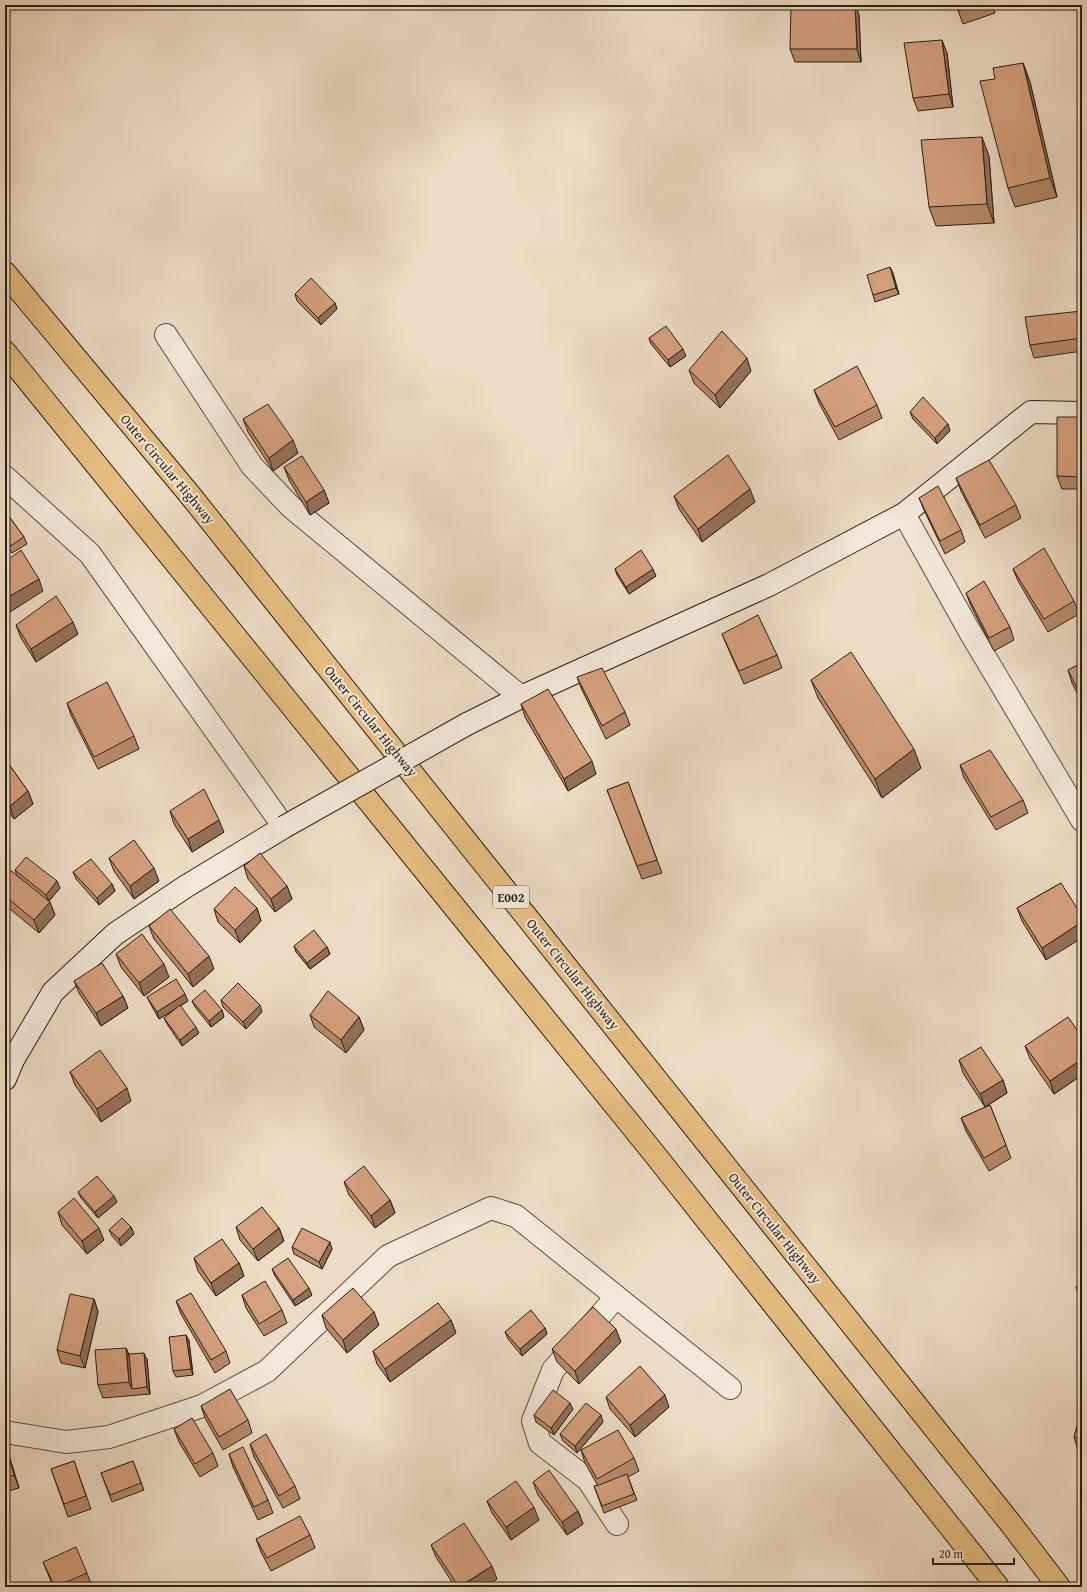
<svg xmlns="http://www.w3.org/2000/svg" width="1087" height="1592" font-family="'Gentium Book Plus',serif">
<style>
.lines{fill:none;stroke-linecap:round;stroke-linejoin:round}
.street-casing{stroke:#5a4e42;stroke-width:24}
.secondary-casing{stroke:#291f16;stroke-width:24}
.highway-casing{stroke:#291f16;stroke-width:24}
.street{stroke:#f3e8d9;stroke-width:22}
.secondary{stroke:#f3e8d9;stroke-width:22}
.highway{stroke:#e6be82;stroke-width:22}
.secondary-bridge-casing{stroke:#291f16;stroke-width:24;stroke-linecap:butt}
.secondary-bridge{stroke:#f3e8d9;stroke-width:22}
.wall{fill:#b78a6c;stroke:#291f16}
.shaded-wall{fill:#957058;stroke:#291f16}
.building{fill:#d5a07d;stroke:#291f16}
.labels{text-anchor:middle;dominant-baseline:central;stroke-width:4;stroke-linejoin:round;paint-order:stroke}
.shield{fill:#f3e8d9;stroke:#665b50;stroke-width:1}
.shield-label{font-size:13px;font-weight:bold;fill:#291f16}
.street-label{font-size:14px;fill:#291f16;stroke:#f3e8d9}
</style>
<rect width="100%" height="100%" fill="#eddcc5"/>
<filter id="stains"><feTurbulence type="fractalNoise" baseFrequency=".005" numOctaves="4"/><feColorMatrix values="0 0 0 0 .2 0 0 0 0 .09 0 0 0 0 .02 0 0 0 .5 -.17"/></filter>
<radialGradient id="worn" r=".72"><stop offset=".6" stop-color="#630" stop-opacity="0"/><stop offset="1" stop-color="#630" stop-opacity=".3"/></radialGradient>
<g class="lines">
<defs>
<path id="street" d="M166,335L252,466L291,507L521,697
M5,477L90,554L284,827
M904,514L970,632L1082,820
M616,1297L553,1370L533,1421L540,1443L588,1480L617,1524
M5,1432L66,1442L109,1437L202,1406L267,1371L388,1256L491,1208L516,1216L730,1388"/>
<path id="secondary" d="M467,724L521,697L769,585L904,514L1031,412L1082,413
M5,1079L13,1060L53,992L115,934L185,887L284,827"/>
<path id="highway" d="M5,273L190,495L1011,1524L1059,1587
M5,352L652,1151L998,1587"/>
</defs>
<use href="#street" class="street-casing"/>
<use href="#secondary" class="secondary-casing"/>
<use href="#highway" class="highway-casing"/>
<use href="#street" class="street"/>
<use href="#secondary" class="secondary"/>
<use href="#highway" class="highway"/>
<defs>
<path id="secondary-bridge" d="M284,827L467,724"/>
</defs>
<use href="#secondary-bridge" class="secondary-bridge-casing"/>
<use href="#secondary-bridge" class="secondary-bridge"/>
</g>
<path class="wall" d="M956,5H992L995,13L963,24Z
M859,15L861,62H795L790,49Z
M947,53L953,107L918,111L913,98Z
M1023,63L1030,82L1057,197L1015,207L1008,188L995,79Z
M989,156L994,223L936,226L929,207Z
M890,267L899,294L875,302L873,295Z
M295,294L335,303L337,309L321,325L297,301Z
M1082,311V351L1034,358L1030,345Z
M649,338L686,356L670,367L651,344Z
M689,370L751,371L720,408L694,383Z
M814,390L877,405L882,418L839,440L819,403Z
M910,412L950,431L937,444L913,419Z
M1082,417V489H1062L1057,476Z
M243,419L298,453L273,471L248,432Z
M284,467L324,490L329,503L310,515L289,480Z
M956,478L1016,505L1021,518L985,538L961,491Z
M674,496L755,502L702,542L679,509Z
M919,498L961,530L965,542L945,554L924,510Z
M5,511L24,537L27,544L12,553L5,543Z
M615,569L656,576L629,594L617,575Z
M1013,569L1074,601L1079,614L1048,632L1018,581Z
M966,593L1010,627L1014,640L994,651L971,606Z
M16,625L78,634L36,662L21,638Z
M722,634L777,655L782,668L744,684L727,646Z
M1082,663V702L1072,683L1068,670Z
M577,677L625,712L630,725L606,739L582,690Z
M811,680L921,768L882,798L818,698Z
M67,703L134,736L139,749L98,769L71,715Z
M521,704L596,774L568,791L525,717Z
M5,759L28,791L33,804L14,819L5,807Z
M960,765L1023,800L1028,813L996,830L964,778Z
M628,782L662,873L642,879L607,790Z
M170,811L224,832L192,852L174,824Z
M109,858L159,881L134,899L114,871Z
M5,866L17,876L15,870L60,888L49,901L55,915L39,933L5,905Z
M244,866L287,886L292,899L275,912L248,879Z
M73,872L112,884L115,891L99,905L76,879Z
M1061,883L1046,960L1022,921L1017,908Z
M257,908L261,921L240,943L218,922L214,909Z
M149,926L214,969L193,987L154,939Z
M294,946L327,947L330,954L310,969L296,952Z
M116,954L169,977L144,996L121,967Z
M74,981L123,996L128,1008L101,1026L79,993Z
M147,997L188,1001L159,1019L150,1003Z
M221,1000L262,1012L246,1029L223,1007Z
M192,1001L222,1010L224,1017L211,1027L195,1007Z
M310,1015L359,1017L364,1030L346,1053L314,1027Z
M164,1018L199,1033L182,1046L167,1024Z
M1082,1037V1075L1054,1094L1030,1059L1025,1046Z
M959,1060L1003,1080L1007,1093L985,1107L963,1073Z
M70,1072L131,1101L101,1122L75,1085Z
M990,1105L1011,1158L989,1171L966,1131L961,1118Z
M344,1182L390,1200L395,1213L375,1228L349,1195Z
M78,1192L117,1202L98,1218L81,1198Z
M58,1212L104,1240L87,1254L62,1225Z
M131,1227L134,1234L121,1246L112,1236L109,1230Z
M236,1227L279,1228L284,1241L258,1261L240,1240Z
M292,1247L332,1249L322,1269L294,1254Z
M194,1258L239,1263L244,1276L216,1296L198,1271Z
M272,1269L312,1295L295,1306L275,1276Z
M1082,1282V1303L1076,1287Z
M242,1295L282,1310L287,1323L264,1336L246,1308Z
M94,1299L98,1312L85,1368L61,1363L57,1350Z
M176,1301L226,1351L230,1363L215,1373L181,1314Z
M322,1315L379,1325L347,1353L326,1328Z
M451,1320L456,1333L390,1382L377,1364L373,1351Z
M545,1328L547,1334L522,1356L508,1339L505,1332Z
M186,1335L189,1341L193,1375L176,1377L173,1371Z
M621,1342L579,1384L557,1362L552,1349Z
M126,1348L129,1354L147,1359L150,1394L103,1398L98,1385Z
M606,1397L669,1407L635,1437L610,1409Z
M201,1406L248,1420L252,1433L223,1450L205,1418Z
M573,1409L554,1435L536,1422L534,1415Z
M1082,1409V1451L1078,1450L1074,1437Z
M603,1422L577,1453L563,1441L560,1434Z
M174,1429L213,1453L218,1466L200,1477L179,1442Z
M250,1444L295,1486L300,1499L283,1508L254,1457Z
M7,1449L19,1488L5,1492V1450Z
M581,1450L634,1458L639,1471L628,1477L637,1500L604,1513L594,1486H598L585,1463Z
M229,1454L268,1500L273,1513L258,1520L233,1467Z
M74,1461L91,1509L68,1517L51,1469Z
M133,1461L144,1490L112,1502L101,1473Z
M533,1482L578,1511L583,1524L567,1535L538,1495Z
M487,1501L539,1520L511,1540L492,1513Z
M310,1535L315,1548L271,1571L261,1552L256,1539Z
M431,1545L497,1579L484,1587H455L436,1557Z
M43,1562L87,1573L92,1586L90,1587H53L48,1574Z"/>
<path class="shaded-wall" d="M855,5H856L859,15L861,62L857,49Z
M942,40L947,53L953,107L949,94Z
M1023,63L1030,82L1057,197L1050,178Z
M982,137L989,156L994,223L987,204Z
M890,267L893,273L899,294L896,288Z
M335,303L337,309L321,325L318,318Z
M683,349L686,356L670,367L668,360Z
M747,358L751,371L720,408L715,395Z
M948,424L950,431L937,444L935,438Z
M293,440L298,453L273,471L269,458Z
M750,489L755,502L702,542L698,529Z
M324,490L329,503L310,515L306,502Z
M653,569L656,576L629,594L626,587Z
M39,579L43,591L7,614L5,608V599Z
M73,622L78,634L36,662L31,649Z
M914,749L921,768L882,798L875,779Z
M592,761L596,774L568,791L564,779Z
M28,791L33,804L14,819L10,806Z
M219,820L224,832L192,852L188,839Z
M154,868L159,881L134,899L130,886Z
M57,881L60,888L49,901L46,895Z
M112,884L115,891L99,905L97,898Z
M287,886L292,899L275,912L271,899Z
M50,902L55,915L39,933L34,920Z
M257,908L261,921L240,943L235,930Z
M1082,922V938L1046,960L1042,948Z
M327,947L330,954L310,969L307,963Z
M209,956L214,969L193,987L188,974Z
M164,964L169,977L144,996L139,983Z
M185,994L188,1001L159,1019L157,1012Z
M123,996L128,1008L101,1026L96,1013Z
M260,1005L262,1012L246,1029L243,1022Z
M222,1010L224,1017L211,1027L209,1021Z
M359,1017L364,1030L346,1053L341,1040Z
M196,1027L199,1033L182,1046L180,1040Z
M1082,1059V1075L1054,1094L1050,1081Z
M1003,1080L1007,1093L985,1107L980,1094Z
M127,1088L131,1101L101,1122L97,1109Z
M114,1196L117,1202L98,1218L95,1212Z
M390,1200L395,1213L375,1228L371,1216Z
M131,1227L134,1234L121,1246L119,1239Z
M99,1228L104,1240L87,1254L82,1241Z
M279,1228L284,1241L258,1261L253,1249Z
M330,1242L332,1249L322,1269L319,1262Z
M239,1263L244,1276L216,1296L211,1283Z
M309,1288L312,1295L295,1306L293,1300Z
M94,1299L98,1312L85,1368L80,1356Z
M374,1312L379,1325L347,1353L343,1340Z
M451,1320L456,1333L390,1382L385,1369Z
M545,1328L547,1334L522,1356L520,1349Z
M616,1329L621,1342L579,1384L575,1371Z
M186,1335L189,1341L193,1375L191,1369Z
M126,1348L131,1361L132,1389L129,1382Z
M144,1353L147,1359L150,1394L147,1387Z
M665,1395L669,1407L635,1437L630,1425Z
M570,1403L573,1409L554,1435L551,1428Z
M601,1415L603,1422L577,1453L575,1446Z
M7,1449L19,1488L14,1475Z
M534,1507L539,1520L511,1540L506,1527Z
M578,1511L583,1524L567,1535L562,1522Z
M492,1566L497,1579L484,1587H460Z"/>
<path class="building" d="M791,5H855L857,49H790Z
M956,5H977L958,11Z
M942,40L949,94L913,98L904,43Z
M1023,63L1050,178L1008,188L980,81L995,79L993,68Z
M982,137L987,204L929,207L921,140Z
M890,267L896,288L873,295L867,275Z
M311,278L335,303L318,318L295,294Z
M1082,311V338L1030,345L1025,317Z
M666,326L683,349L668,360L649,338Z
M722,331L747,358L715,395L689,370Z
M857,366L877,405L835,427L814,390Z
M923,397L948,424L935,438L910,412Z
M268,404L293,440L269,458L243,419Z
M1057,417H1082V477L1057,476Z
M728,455L750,489L698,529L674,496Z
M302,456L324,490L306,502L284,467Z
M989,460L1016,505L980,525L956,478Z
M938,486L961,530L940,541L919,498Z
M5,511L24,537L9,547L5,540Z
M1044,548L1074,601L1044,619L1013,569Z
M21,550L39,579L5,599V562Z
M641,550L653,569L626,587L615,569Z
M984,581L1010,627L989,638L966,593Z
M56,596L73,622L31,649L16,625Z
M758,615L777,655L739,671L722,634Z
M851,652L914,749L875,779L811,680Z
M1082,663V698L1068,670Z
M602,668L625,712L602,726L577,677Z
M107,682L134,736L94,757L67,703Z
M548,689L592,761L564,779L521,704Z
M990,750L1023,800L991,817L960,765Z
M5,759L28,791L10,806L5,800Z
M628,782L657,860L637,866L607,790Z
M204,789L219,820L188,839L170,811Z
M134,840L154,868L130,886L109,858Z
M260,853L287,886L271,899L244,866Z
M26,857L57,881L46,895L15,870Z
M91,859L112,884L97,898L73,872Z
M5,866L50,902L34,920L5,896Z
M1061,883L1082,916V922L1042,948L1017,908Z
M235,887L257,908L235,930L214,909Z
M170,909L209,956L188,974L149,926Z
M314,930L327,947L307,963L294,946Z
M142,934L164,964L139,983L116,954Z
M102,963L123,996L96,1013L74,981Z
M176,979L185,994L157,1012L147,997Z
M238,983L260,1005L243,1022L221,1000Z
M205,990L222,1010L209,1021L192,1001Z
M328,991L359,1017L341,1040L310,1015Z
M180,1005L196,1027L180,1040L164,1018Z
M1068,1017L1082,1037V1059L1050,1081L1025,1046Z
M981,1047L1003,1080L980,1094L959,1060Z
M100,1050L127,1088L97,1109L70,1072Z
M990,1105L1006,1145L984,1158L961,1118Z
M364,1166L390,1200L371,1216L344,1182Z
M97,1176L114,1196L95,1212L78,1192Z
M74,1198L99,1228L82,1241L58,1212Z
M262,1207L279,1228L253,1249L236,1227Z
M122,1218L131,1227L119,1239L109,1230Z
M302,1228L330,1242L319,1262L292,1247Z
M222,1239L239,1263L211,1283L194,1258Z
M288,1258L309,1288L293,1300L272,1269Z
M265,1281L282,1310L259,1324L242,1295Z
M1082,1282V1298L1076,1287Z
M353,1288L374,1312L343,1340L322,1315Z
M191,1293L226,1351L211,1360L176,1301Z
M70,1294L94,1299L80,1356L57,1350Z
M438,1303L451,1320L385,1369L373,1351Z
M593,1307L616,1329L575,1371L552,1349Z
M531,1310L545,1328L520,1349L505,1332Z
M186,1335L191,1369L173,1371L169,1337Z
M126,1348L129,1382L98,1385L95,1350Z
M144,1353L147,1387L132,1389L129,1354Z
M640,1366L665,1395L630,1425L606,1397Z
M230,1389L248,1420L219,1437L201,1406Z
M553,1390L570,1403L551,1428L534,1415Z
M586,1403L601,1415L575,1446L560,1434Z
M1082,1409V1439L1074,1437Z
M192,1418L213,1453L195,1464L174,1429Z
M618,1430L634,1458L597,1479L581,1450Z
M266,1434L295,1486L279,1496L250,1444Z
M243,1447L268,1500L254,1507L229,1454Z
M7,1449L14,1475L5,1478V1450Z
M74,1461L86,1496L64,1504L51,1469Z
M133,1461L141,1483L110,1495L101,1473Z
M549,1470L578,1511L562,1522L533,1482Z
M627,1474L634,1494L602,1506L594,1486L599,1485Z
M516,1481L534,1507L506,1527L487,1501Z
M300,1516L310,1535L267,1558L256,1539Z
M464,1523L492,1566L459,1587L431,1545Z
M76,1547L87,1573L55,1587L43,1562Z"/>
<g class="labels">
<rect class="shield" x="493" y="886" width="36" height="22" rx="3"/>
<g class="shield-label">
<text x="511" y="897">E002</text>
</g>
<g class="street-label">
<text transform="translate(168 469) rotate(50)">Outer Circular Highway</text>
<text transform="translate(371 721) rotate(51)">Outer Circular Highway</text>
<text transform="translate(573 974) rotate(51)">Outer Circular Highway</text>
<text transform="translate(775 1228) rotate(51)">Outer Circular Highway</text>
</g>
</g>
<rect width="1087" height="1592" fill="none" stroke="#eddcc5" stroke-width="20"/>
<rect x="6" y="6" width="1075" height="1580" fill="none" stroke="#291f16" stroke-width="2"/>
<rect x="10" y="10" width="1067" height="1572" fill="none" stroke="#291f16"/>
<path d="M933 1558v6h81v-6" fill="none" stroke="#291f16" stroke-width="2"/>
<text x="939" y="1558" font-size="12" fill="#291f16" stroke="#f3e8d9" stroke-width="3" paint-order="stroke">20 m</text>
<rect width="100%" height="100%" filter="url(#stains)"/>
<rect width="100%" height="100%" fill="url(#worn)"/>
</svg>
